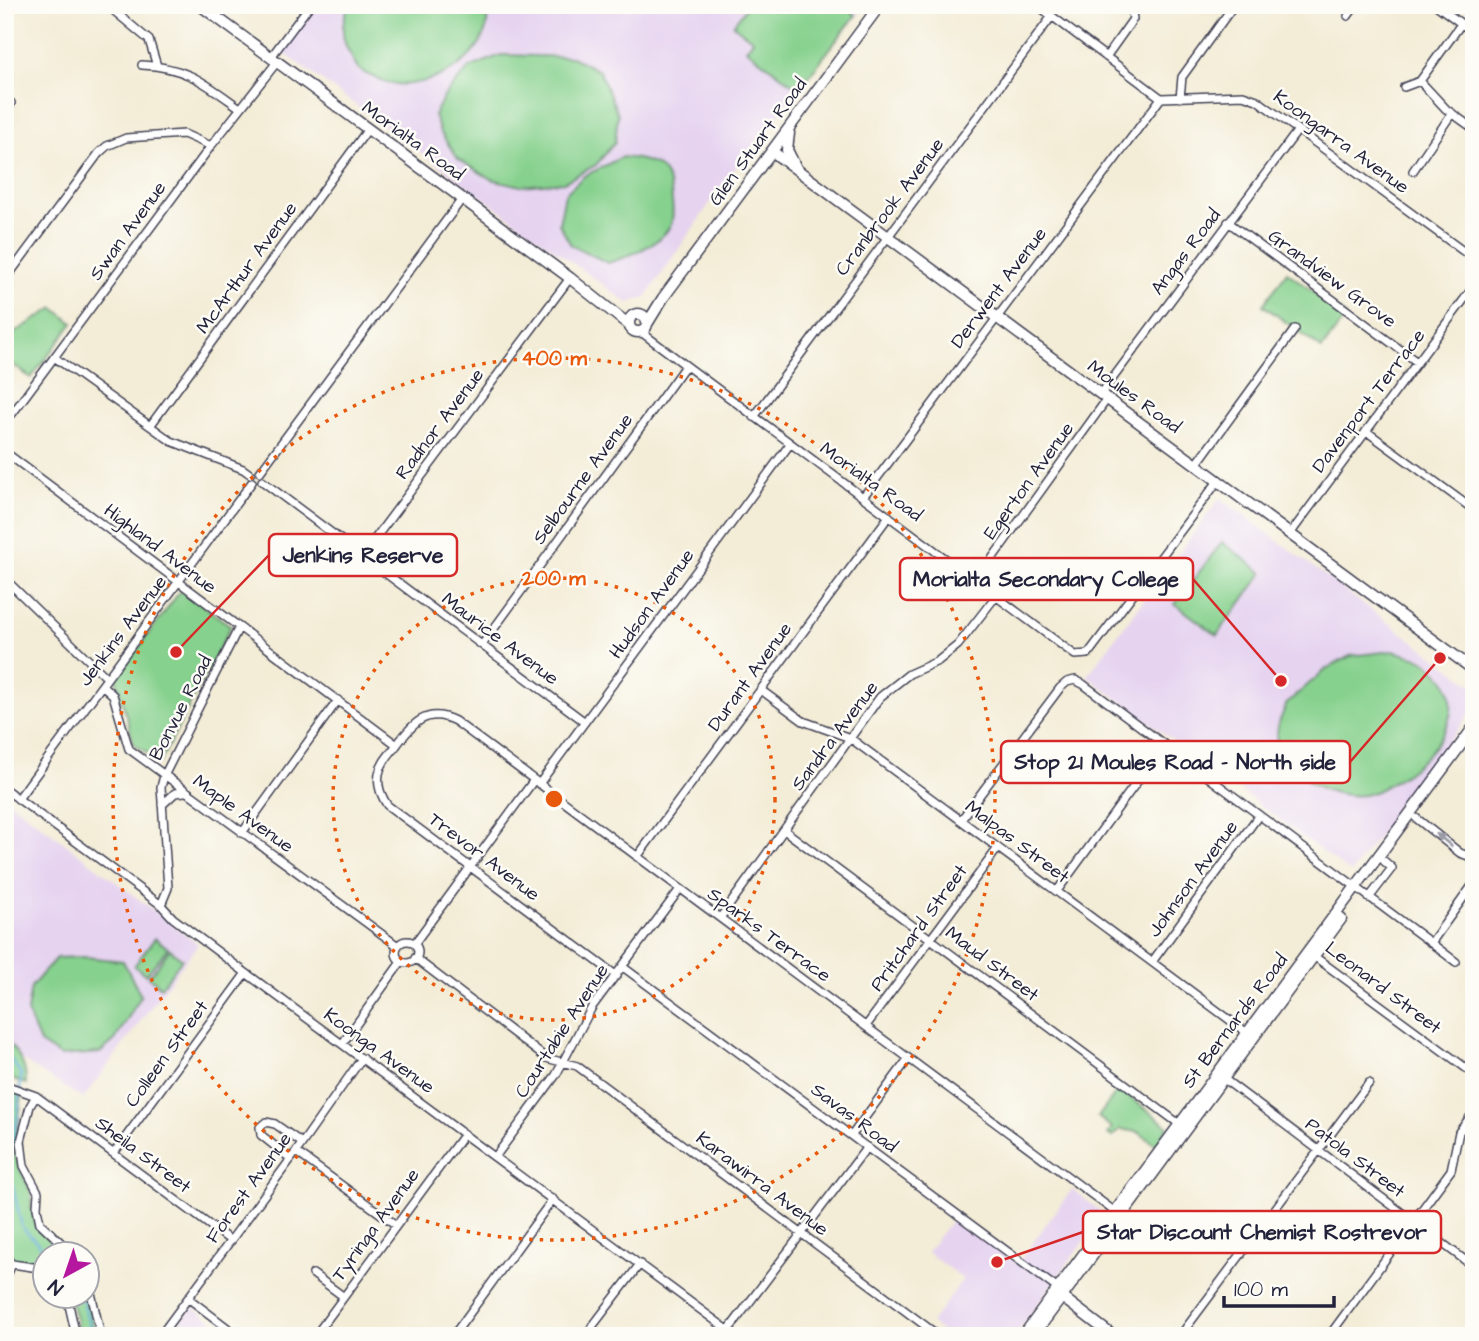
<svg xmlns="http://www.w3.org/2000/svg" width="1479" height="1341" font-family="'Architects Daughter',sans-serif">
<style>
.built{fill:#e6d3f0}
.green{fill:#87d18e;stroke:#547a64;stroke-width:2}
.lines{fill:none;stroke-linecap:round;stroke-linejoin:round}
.stream{stroke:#63addb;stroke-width:2.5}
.street-casing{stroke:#414052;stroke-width:10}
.secondary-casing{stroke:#414052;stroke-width:13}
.street{stroke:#fff;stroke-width:7}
.secondary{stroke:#fff;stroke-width:10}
.oneway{fill:#9c9ca7}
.ring{fill:none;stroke:#e8590c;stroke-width:3.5;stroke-dasharray:3.5 7}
.labels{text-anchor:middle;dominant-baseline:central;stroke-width:5;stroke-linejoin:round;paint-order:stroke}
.street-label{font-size:19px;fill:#22223b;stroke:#fdfcf7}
.centre{fill:#e8590c;stroke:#fdfcf7;stroke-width:3.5}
.ring-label{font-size:21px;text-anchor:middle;font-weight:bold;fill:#e8590c;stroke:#fdfcf7;stroke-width:5;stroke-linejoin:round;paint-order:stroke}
.leader{fill:none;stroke:#d62828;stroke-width:2.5}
.callout-dot{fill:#d62828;stroke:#fdfcf7;stroke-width:2.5}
.callout{fill:#fdfcf7;stroke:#d62828;stroke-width:2.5}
.callout-label{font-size:21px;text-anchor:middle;font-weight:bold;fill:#22223b}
</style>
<rect width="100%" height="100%" fill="#fdfcf7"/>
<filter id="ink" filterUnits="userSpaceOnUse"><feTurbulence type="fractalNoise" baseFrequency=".0143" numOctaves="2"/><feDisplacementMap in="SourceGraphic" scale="14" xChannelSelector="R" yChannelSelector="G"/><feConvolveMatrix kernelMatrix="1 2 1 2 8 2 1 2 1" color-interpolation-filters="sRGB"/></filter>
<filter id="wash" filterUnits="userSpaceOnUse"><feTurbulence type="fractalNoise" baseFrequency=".00686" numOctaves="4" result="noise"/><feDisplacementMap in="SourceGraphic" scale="28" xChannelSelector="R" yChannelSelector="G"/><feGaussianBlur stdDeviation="1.57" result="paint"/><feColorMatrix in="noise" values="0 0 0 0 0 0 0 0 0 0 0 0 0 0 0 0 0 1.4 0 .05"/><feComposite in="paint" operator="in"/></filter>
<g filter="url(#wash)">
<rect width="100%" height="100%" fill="#f3ecd6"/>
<path class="built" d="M317,5H866L725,181L646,297L628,303L281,51Z
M1220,498L1474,686V708L1351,873L1087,676Z
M5,798L198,944L83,1099L22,1060L5,1038Z
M1072,1189L1104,1214L1014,1336H948L931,1323L963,1279L927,1252L953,1218L1017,1264Z
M192,1306L213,1321L202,1336H180L173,1331Z"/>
<path class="green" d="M349,5H486C498,55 431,92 388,83C383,82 378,79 373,77C369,75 363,73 359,69C356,66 353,60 351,56C340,38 341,24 349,5Z
M748,5H856L851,11L856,15L799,89L746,49L753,40L733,25Z
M501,55L572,57L599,71L618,114L615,142L596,165L564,182L521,186L491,179L458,159L440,132L434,115L445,95L469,68Z
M622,157C654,160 670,166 672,201C673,209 674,221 669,228C659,245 625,258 608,263L571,245L559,224L565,194L584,176Z
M1287,272L1346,316L1322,349L1263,305Z
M54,308L73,323L31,378L5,359V333L9,336Z
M1222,542L1263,573L1217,635L1175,604Z
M181,590L231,626L160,762L134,744L116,678Z
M1393,651C1403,654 1416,656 1424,661C1479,696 1441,752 1399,778C1389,784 1376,793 1365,795C1348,797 1328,792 1313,784C1298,776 1287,758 1276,745L1278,725L1287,703L1326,669L1350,656Z
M155,938L168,948L146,975L134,966Z
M170,949L182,959L161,987L149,977Z
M85,957L123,961L141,996L115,1040L100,1053L60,1056L40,1043L27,1012L31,987L56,958Z
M5,1038C17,1053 27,1064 26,1084L5,1077Z
M5,1088L22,1095L15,1152L19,1167L31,1192V1207L36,1227L64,1253L46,1254L45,1266C31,1263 11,1267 6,1249Z
M1119,1089L1168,1126L1156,1145L1138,1132L1120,1129L1112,1137L1108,1134L1112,1128L1098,1117Z
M69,1296H86L96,1336H81Z"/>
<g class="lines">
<path class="stream" d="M5,1051L21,1074L18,1115L8,1166L22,1227L48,1254
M81,1296L93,1336"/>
</g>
</g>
<g filter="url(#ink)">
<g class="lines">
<defs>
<path id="street" d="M107,5L149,40L157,66
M1037,5L1161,98L1243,95L1257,100L1474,259
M1436,5L1474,33
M1348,16L1356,5
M1461,24L1420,81L1446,109L1474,129
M271,57L310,5
M1106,57L1133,19L1131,5
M142,65C187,67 205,83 240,108
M1404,87L1420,81
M1180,98L1182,77L1234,5
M5,119L11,103
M1413,171L1452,113
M1228,222L1417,362
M5,280L99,153L107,146L126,138L184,134L211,146
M641,332L1075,655L1088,654L1218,481
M54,357L171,441L243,469L250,474
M1101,394L1298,130
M754,417L1052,16
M5,419L12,414L211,146L277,62
M150,426L368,129
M1366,431L1474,510
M5,452L397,745
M1196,465L1295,329
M260,472L462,199
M262,481L585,722
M863,497L1161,98
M1290,534L1474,286
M362,556L570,278
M5,579L107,678
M976,581L1107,399
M482,645L685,366
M102,685L113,695L129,749L398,946
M761,690L803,721L850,738L1250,1035
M539,784L790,444
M5,789L161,905L173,918L246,973L736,1336
M18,799L252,482
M162,805L175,793L185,792
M1416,818L1460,853L1474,858
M961,820L1060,688L1067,682L1075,680L1083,684L1431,943L1474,883
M784,830L1182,1126
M242,833L338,700
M637,857L889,516
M1057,891L1164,745
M1369,898L1392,868L1384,861
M161,905L168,888L161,787L164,776L239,627
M720,918L880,697L909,674L938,661L958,645L996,596
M396 952a11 11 0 1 1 22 0a11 11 0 1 1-22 0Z
M1431,943L1456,962
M414,944L534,780
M1311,954L1474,1074
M415,958L546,1058L577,1066L939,1336
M1152,962L1259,815
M623,967L1058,1289L1060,1293
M617,976L387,805C381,795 377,786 379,774C381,763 389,755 396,746C412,725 426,706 455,721L1118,1214
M866,1026L998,848
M342,1044L401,962
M1220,1076L1474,1267
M5,1085L36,1096L231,1241
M36,1096L30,1106L21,1141L24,1166L38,1192L37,1208L40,1223L73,1254
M852,1135L908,1059
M296,1152L396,1225
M114,1153L246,973
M495,1157L556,1075L592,1007L680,889
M291,1159L261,1135L260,1127L266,1122L275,1124L302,1143
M5,1256L12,1264L46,1269
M313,1274L344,1297
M5,1280L12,1264
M88,1280L101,1336
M67,1296L76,1336
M188,1298L238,1336
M160,1336L296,1152L362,1058
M315,1336L464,1134
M453,1336L553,1199
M585,1336L640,1264
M724,1336L867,1147
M1180,1336L1369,1083
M1329,1336L1451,1170L1459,1132L1474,1112
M1466,1336L1474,1326"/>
<path id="secondary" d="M200,5L570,278L629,325
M789,133L787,150L796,168
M773,152L1474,670
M629 323a9 9 0 1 1 18 0a9 9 0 1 1-18 0Z
M647,324L663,298L880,5
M1062,1297L1113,1336
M1023,1336L1474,727
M1033,1336L1341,919"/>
</defs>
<use href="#street" class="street-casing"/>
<use href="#secondary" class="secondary-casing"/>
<use href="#street" class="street"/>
<use href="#secondary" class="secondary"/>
</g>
<defs><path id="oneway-solid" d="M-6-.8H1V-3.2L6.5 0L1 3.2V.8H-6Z" transform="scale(1.75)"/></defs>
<use class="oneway" href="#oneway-solid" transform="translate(1444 840) rotate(-141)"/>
</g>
<g class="ring">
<circle cx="554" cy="799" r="221"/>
<circle cx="554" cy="799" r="441"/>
</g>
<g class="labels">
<g class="street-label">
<text transform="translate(413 141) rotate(36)">Morialta Road</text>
<text transform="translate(758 142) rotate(-54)">Glen Stuart Road</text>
<text transform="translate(1341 142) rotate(36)">Koongarra Avenue</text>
<text transform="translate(890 207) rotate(-53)">Cranbrook Avenue</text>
<text transform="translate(128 231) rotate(-54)">Swan Avenue</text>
<text transform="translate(1186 252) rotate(-53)">Angas Road</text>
<text transform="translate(247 268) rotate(-54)">McArthur Avenue</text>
<text transform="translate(1332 279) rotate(36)">Grandview Grove</text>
<text transform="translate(999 288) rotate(-53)">Derwent Avenue</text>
<text transform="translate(1134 397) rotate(36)">Moules Road</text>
<text transform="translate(1369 401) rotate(-53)">Davenport Terrace</text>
<text transform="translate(440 424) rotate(-53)">Radnor Avenue</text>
<text transform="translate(583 479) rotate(-54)">Selbourne Avenue</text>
<text transform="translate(1029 481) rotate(-54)">Egerton Avenue</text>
<text transform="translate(871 482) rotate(36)">Morialta Road</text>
<text transform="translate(160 549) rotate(37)">Highland Avenue</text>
<text transform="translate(652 604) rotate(-54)">Hudson Avenue</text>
<text transform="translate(123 631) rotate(-53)">Jenkins Avenue</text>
<text transform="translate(500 639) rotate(37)">Maurice Avenue</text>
<text transform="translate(750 677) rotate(-54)">Durant Avenue</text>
<text transform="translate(181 708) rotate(-63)">Bonvue Road</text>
<text transform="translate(835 736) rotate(-53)">Sandra Avenue</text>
<text transform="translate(243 814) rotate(36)">Maple Avenue</text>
<text transform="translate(1017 842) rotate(37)">Malpas Street</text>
<text transform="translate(484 857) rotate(37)">Trevor Avenue</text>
<text transform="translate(1193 879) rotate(-54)">Johnson Avenue</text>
<text transform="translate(919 928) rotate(-54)">Pritchard Street</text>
<text transform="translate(769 935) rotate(36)">Sparks Terrace</text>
<text transform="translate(992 964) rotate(37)">Maud Street</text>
<text transform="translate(1383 988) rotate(37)">Leonard Street</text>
<text transform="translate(1235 1021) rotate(-53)">St Bernards Road</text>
<text transform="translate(562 1031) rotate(-57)">Courtabie Avenue</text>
<text transform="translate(379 1051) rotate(36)">Koonga Avenue</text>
<text transform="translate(167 1054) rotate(-54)">Colleen Street</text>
<text transform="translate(854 1118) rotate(37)">Savas Road</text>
<text transform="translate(143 1155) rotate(37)">Sheila Street</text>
<text transform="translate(1355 1158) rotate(37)">Patola Street</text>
<text transform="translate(762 1184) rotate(37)">Karawirra Avenue</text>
<text transform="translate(249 1188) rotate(-54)">Forest Avenue</text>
<text transform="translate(376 1225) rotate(-54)">Tyringa Avenue</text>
</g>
</g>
<circle cx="554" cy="799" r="10" class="centre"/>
<g class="ring-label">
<text x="554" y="365">400 m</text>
<text x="554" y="585">200 m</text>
</g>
<path class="leader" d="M176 652L269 555M1281 681L1193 579M1440 658L1350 762M997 1262L1083 1232"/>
<g class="callout-dot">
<circle cx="176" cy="652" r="7"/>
<circle cx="1281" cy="681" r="7"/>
<circle cx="1440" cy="658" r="7"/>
<circle cx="997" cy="1262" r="7"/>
</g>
<g class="callout">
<rect x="269" y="534" width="188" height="42" rx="7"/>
<rect x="900" y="558" width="293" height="42" rx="7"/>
<rect x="1001" y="741" width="349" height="42" rx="7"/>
<rect x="1083" y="1211" width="358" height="42" rx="7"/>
</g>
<g class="callout-label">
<text x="363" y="562">Jenkins Reserve</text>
<text x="1046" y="586">Morialta Secondary College</text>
<text x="1175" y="769">Stop 21 Moules Road - North side</text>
<text x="1262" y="1239">Star Discount Chemist Rostrevor</text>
</g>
<rect width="1479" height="1341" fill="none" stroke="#fdfcf7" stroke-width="28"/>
<g transform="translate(66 1275) rotate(220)"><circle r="33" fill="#fdfcf7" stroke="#a5a5ac" stroke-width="2"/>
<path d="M0-5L12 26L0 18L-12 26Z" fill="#b5179e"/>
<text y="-10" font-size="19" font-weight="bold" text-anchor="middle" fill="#22223b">N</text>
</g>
<path d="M1224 1296v10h110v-10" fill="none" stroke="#22223b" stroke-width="3.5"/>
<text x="1234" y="1296" font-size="21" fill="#22223b" stroke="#fdfcf7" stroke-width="5" paint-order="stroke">100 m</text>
</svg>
